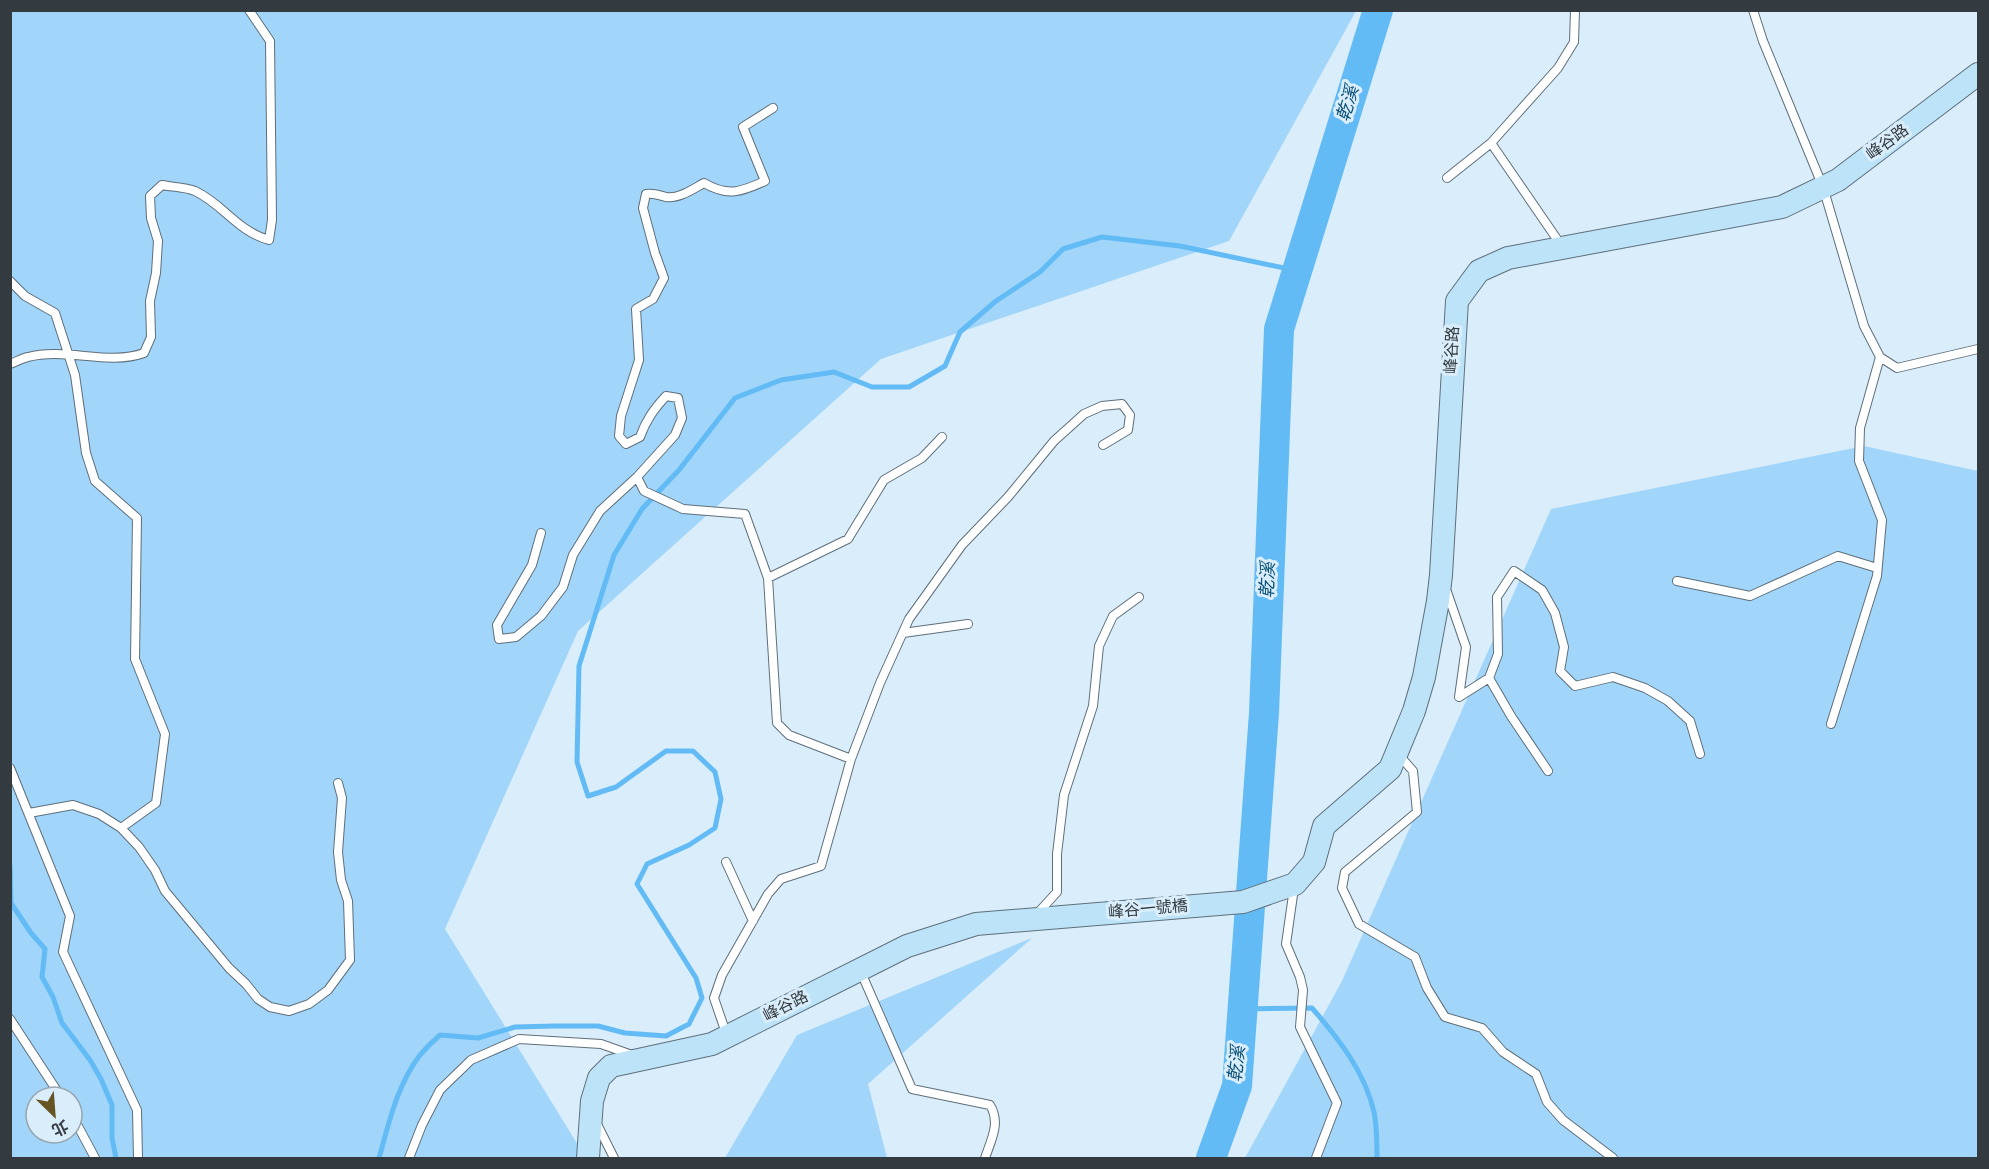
<svg xmlns="http://www.w3.org/2000/svg" width="1989" height="1169" font-family="Overpass,'Noto Sans TC',sans-serif">
<style>
.green{fill:#a1d5fa;fill-rule:evenodd}
.lines{fill:none;stroke-linecap:round;stroke-linejoin:round}
.stream{stroke:#62bbf5;stroke-width:5}
.river{stroke:#62bbf5;stroke-width:30}
.lane-casing{stroke:#5e6f7a;stroke-width:10}
.secondary-casing{stroke:#5e6f7a;stroke-width:24}
.lane{stroke:#fff;stroke-width:8}
.secondary{stroke:#bce3f8;stroke-width:22}
.labels{text-anchor:middle;dominant-baseline:central;stroke-width:6;stroke-linejoin:round;paint-order:stroke}
.street-label{font-size:16px;fill:#333b40;stroke:#daedfb}
.water-label{font-size:18px;font-style:italic;fill:#0a5177;stroke:#daedfb}
</style>
<rect width="100%" height="100%" fill="#daedfb"/>
<path class="green" d="M10,11H1356L1229,241L881,359L578,631L445,929L586,1158H11ZM36,1097H72V1133H36Z
M1864,446L1978,471V1158H1245L1342,981L1551,509Z
M1032,938L868,1084L887,1158H725L797,1035Z"/>
<g class="lines">
<path class="stream" d="M10,866L11,903L31,933L45,949L42,977L53,997L62,1023L90,1060L101,1079L112,1105V1138L116,1158
M1242,1009L1312,1008C1338,1038 1365,1072 1374,1112C1377,1127 1377,1143 1377,1158
M379,1158C389,1123 397,1085 420,1055C426,1048 433,1041 440,1035L478,1038L515,1027L555,1026H598L625,1033L666,1036L689,1024L702,998L696,978L637,884L647,864L689,845L715,828L721,799L715,772L693,751H666L616,787L588,796L577,762L579,666L614,555L642,509L679,470L735,398L781,380L834,372L872,387H909L945,366L960,332L996,301L1040,272L1063,249L1102,237L1180,246L1298,271"/>
<path class="river" d="M1211,1158L1237,1086L1264,713L1279,329L1378,10"/>
<defs>
<path id="lane" d="M1753,10L1763,41L1823,187L1864,326L1880,357L1897,368L1978,349
M773,108L743,127L765,181C741,192 728,197 704,183C693,189 679,199 666,197C658,195 655,193 646,194L643,208L655,253L664,278L653,299L636,309L639,360L621,416L619,436L626,444L640,437C646,420 654,409 666,396L678,398L682,418L675,435L637,477L644,491L683,509L745,514L768,578L777,723L789,735L851,759
M1447,178L1491,143
M1561,245L1491,143L1558,68L1574,42L1575,10
M10,281L25,296L55,313L75,375L86,453L95,481L137,518L135,659L165,734L156,803L121,828
M10,364C16,362 22,358 28,357C66,347 108,366 144,353L151,337L150,301L156,273L158,241L151,218L150,196L162,185C172,187 185,187 195,191C223,204 237,231 269,240L272,220L270,41L249,10
M541,533L532,565L497,625L499,639L516,637L541,616L563,587L573,555L600,511L637,477
M768,578L848,539L884,480L922,458L942,437
M1677,581L1750,596L1838,556L1877,568
M1447,592L1466,647L1459,697L1489,678L1498,654L1497,597L1514,571L1542,590L1555,613L1564,647L1560,671L1575,686L1613,677L1645,688L1668,701L1690,721L1700,754
M903,633L968,624
M1489,678L1511,716L1548,771
M1831,724L1877,576L1882,520L1859,461L1860,428L1880,357
M1398,754L1413,771L1417,812L1345,872L1342,888L1359,924L1415,957L1427,988L1445,1017L1482,1028L1503,1052L1536,1074L1547,1102L1563,1120L1613,1158
M10,768L70,916L63,952L137,1110L138,1158
M29,813L73,805L99,814L121,828L139,847L155,870L165,891L229,968L246,984L258,999L270,1007L289,1011L309,1004L328,990L350,960L348,901L341,880L338,852L342,798L338,783
M726,862L753,921
M1294,888L1286,944L1300,977L1303,990L1300,1027L1337,1103L1316,1158
M1036,915L1057,892V854L1064,795L1093,706L1099,646L1113,616L1139,597
M860,970L912,1089L990,1105C1001,1123 991,1140 985,1158
M10,1019L61,1097
M727,1036L714,998L722,975L768,894L781,879L821,866L851,759L880,683L909,619L962,545L1008,497L1054,441L1084,414L1102,406L1122,404L1130,415L1128,430L1103,445
M72,1115L95,1158
M597,1124L614,1158
M409,1158L422,1125L440,1090L471,1060L519,1039L601,1044L632,1055"/>
<path id="secondary" d="M588,1158L592,1101L599,1078L611,1066L712,1044L907,946L976,924L1243,902L1295,884L1314,862L1324,826L1390,769L1414,711L1424,677L1438,601L1441,575L1457,301L1479,271L1508,258L1782,207L1838,180L1978,74"/>
</defs>
<use href="#lane" class="lane-casing"/>
<use href="#secondary" class="secondary-casing"/>
<use href="#lane" class="lane"/>
<use href="#secondary" class="secondary"/>
</g>
<g class="labels">
<g class="street-label">
<text transform="translate(1888 143) rotate(-36)">峰谷路</text>
<text transform="translate(1453 350) rotate(-87)">峰谷路</text>
<text transform="translate(1148 910) rotate(-5)">峰谷一號橋</text>
<text transform="translate(786 1007) rotate(-27)">峰谷路</text>
</g>
<g class="water-label">
<text transform="translate(1349 104) rotate(-73)">乾溪</text>
<text transform="translate(1269 580) rotate(-88)">乾溪</text>
<text transform="translate(1238 1064) rotate(-84)">乾溪</text>
</g>
</g>
<rect width="1989" height="1169" fill="none" stroke="#333b40" stroke-width="24"/>
<g transform="translate(54 1115) rotate(155)"><circle r="28" fill="#daedfb" stroke="#97a6b0" stroke-width="1.5"/>
<path d="M0-4.5L10 22L0 15L-10 22Z" fill="#665422"/>
<text y="-9" font-size="16" font-weight="bold" text-anchor="middle" fill="#333b40">北</text>
</g>
</svg>
